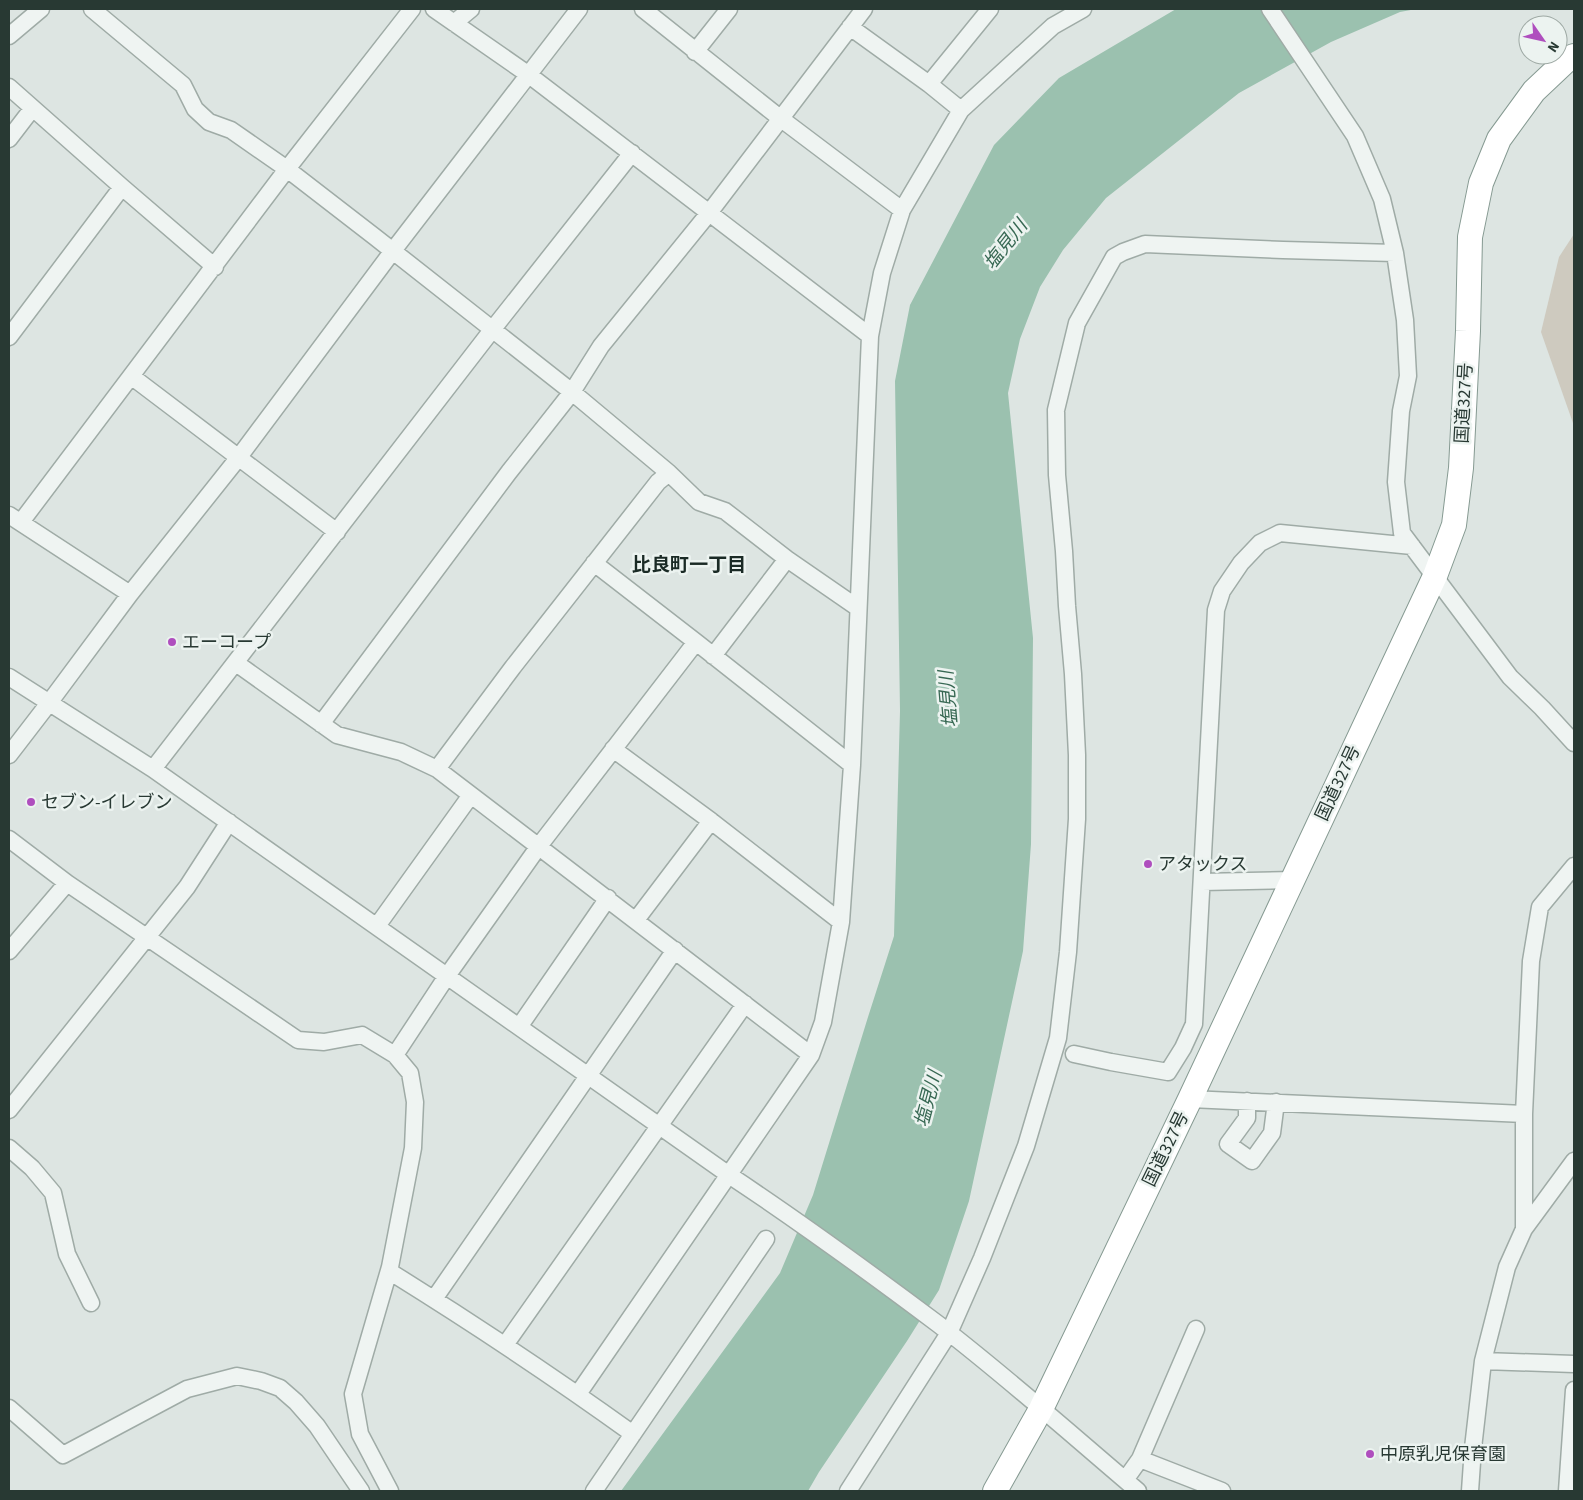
<svg xmlns="http://www.w3.org/2000/svg" width="1583" height="1500" font-family="'Source Sans 3','Noto Sans JP',sans-serif">
<style>
.green{fill:#cecabf}
.water{fill:#9bc1af}
.lines{fill:none;stroke-linecap:round;stroke-linejoin:round}
.minor-casing{stroke:#9faba6;stroke-width:19}
.highway-casing{stroke:#869a92;stroke-width:26}
.minor{stroke:#eff4f2;stroke-width:16}
.highway{stroke:#fff;stroke-width:24}
.poi-dot{fill:#af4ebe;stroke:#ecf3f0;stroke-width:2}
.labels{text-anchor:middle;dominant-baseline:central;stroke-width:5;stroke-linejoin:round;paint-order:stroke}
.street-label{font-size:18px;fill:#283933;stroke:#ecf3f0}
.poi-label{font-size:18px;fill:#283933;stroke:#ecf3f0;text-anchor:start}
.water-label{font-size:19px;font-style:italic;fill:#376853;stroke:#ecf3f0}
.neighbourhood-label{font-size:19px;font-weight:bold;fill:#1a2a25;stroke:#ecf3f0}
</style>
<rect width="100%" height="100%" fill="#dde5e2"/>
<path class="green" d="M1574,234V426L1541,332L1559,257Z"/>
<path class="water" d="M1176,9H1416L1400,12L1331,42L1239,93L1106,198L1063,250L1040,287L1020,339L1008,393L1033,638L1031,844L1023,951L969,1201L939,1290L907,1341L819,1472L808,1491H621L780,1273L813,1195L868,1017L894,936L900,711L895,381L910,305L994,145L1059,78Z"/>
<g class="lines">
<defs>
<path id="minor" d="M92,9L183,85L195,109L209,122L231,130L287,169L375,237L572,392L669,473L699,502L725,511L787,559L858,608
M434,9L529,75L870,336
M643,9L780,118L902,210
M1270,9L1355,136L1382,199L1395,253L1405,320L1408,376L1401,411L1396,482L1402,533L1510,677L1542,708L1574,743
M454,23L471,9
M850,27L929,84L961,110
M9,36L41,9
M695,52L729,9
M929,84L990,9
M9,87L122,187L215,267
M9,139L32,109
M9,337L122,187
M131,376L337,532
M9,515L130,594
M21,522L287,169L412,9
M594,563L696,642L852,765
M713,656L787,559
M236,663L337,735L401,752L437,769L811,1055
M9,677L153,769L729,1175C800,1222 870,1273 938,1324C1007,1377 1072,1435 1138,1491
M321,724L509,472L572,392L601,346L709,213L864,9
M613,749L711,821L841,922
M9,755L49,703L130,594L239,457L392,252L579,9
M153,769L492,330L632,153
M437,769L513,667L658,482L669,473
M9,839L67,883L298,1040L324,1042L362,1035L395,1055
M1202,882L1293,880
M636,920L711,821
M377,926L471,795
M9,951L67,883
M519,1027L608,898
M1074,1054L1111,1062L1168,1072L1183,1048L1194,1024L1216,610L1222,591L1241,563L1260,543L1280,533L1412,546
M1190,1099L1524,1114
M1247,1101V1118L1228,1144L1252,1161L1272,1133L1276,1102
M9,1110L187,887L229,822
M9,1148L32,1168L53,1193L67,1254L91,1303
M1524,1229V1114L1531,961L1540,907L1574,866
M388,1274L392,1273C474,1324 554,1377 633,1434
M434,1299L675,950
M505,1345L745,1004
M1483,1361L1574,1364
M578,1394L811,1055L823,1022L841,922L852,765L870,336L882,273L902,210L961,110L1053,26L1083,9
M9,1408L63,1455L187,1389L237,1376L261,1381L280,1388L296,1402L317,1426L361,1491
M1140,1459L1196,1329
M1125,1480L1140,1459L1222,1491
M390,1491L360,1434L353,1394L390,1267L413,1148L415,1102L410,1073L395,1055L447,976L539,846L696,642
M594,1491L766,1239
M848,1491L949,1333L982,1258L1026,1146L1058,1038L1068,952L1077,819V755L1073,674L1067,606L1064,551L1057,475L1056,410L1077,323L1114,257L1123,252L1145,244L1283,250L1395,253
M1470,1491L1473,1448L1483,1361L1507,1267L1524,1229L1574,1161
M1567,1491L1574,1390"/>
<path id="highway" d="M995,1491L1041,1409L1190,1099L1435,576L1454,525L1461,468L1468,331L1470,237L1481,183L1499,139L1534,91L1569,58L1574,56"/>
</defs>
<use href="#minor" class="minor-casing"/>
<use href="#highway" class="highway-casing"/>
<use href="#minor" class="minor"/>
<use href="#highway" class="highway"/>
</g>
<g class="poi-dot">
<circle cx="172" cy="642" r="5"/>
<circle cx="31" cy="802" r="5"/>
<circle cx="1148" cy="864" r="5"/>
<circle cx="1370" cy="1454" r="5"/>
</g>
<g class="labels">
<g class="street-label">
<text transform="translate(1464 403) rotate(-87)">国道327号</text>
<text transform="translate(1338 783) rotate(-65)">国道327号</text>
<text transform="translate(1166 1149) rotate(-64)">国道327号</text>
</g>
<g class="poi-label">
<text x="182" y="642">エーコープ</text>
<text x="41" y="802">セブン-イレブン</text>
<text x="1158" y="864">アタックス</text>
<text x="1380" y="1454">中原乳児保育園</text>
</g>
<g class="water-label">
<text transform="translate(1006 245) rotate(-52)">塩見川</text>
<text transform="translate(949 699) rotate(-95)">塩見川</text>
<text transform="translate(929 1099) rotate(-75)">塩見川</text>
</g>
<g class="neighbourhood-label">
<text x="689" y="565">比良町一丁目</text>
</g>
</g>
<rect width="1583" height="1500" fill="none" stroke="#283933" stroke-width="20"/>
<g transform="translate(1543 40) rotate(124)"><circle r="24" fill="#ecf3f0" stroke="#9ea9a4"/>
<path d="M0-4L9 19L0 12L-9 19Z" fill="#af4ebe"/>
<text y="-8" font-size="14" font-weight="bold" text-anchor="middle" fill="#283933">N</text>
</g>
</svg>
